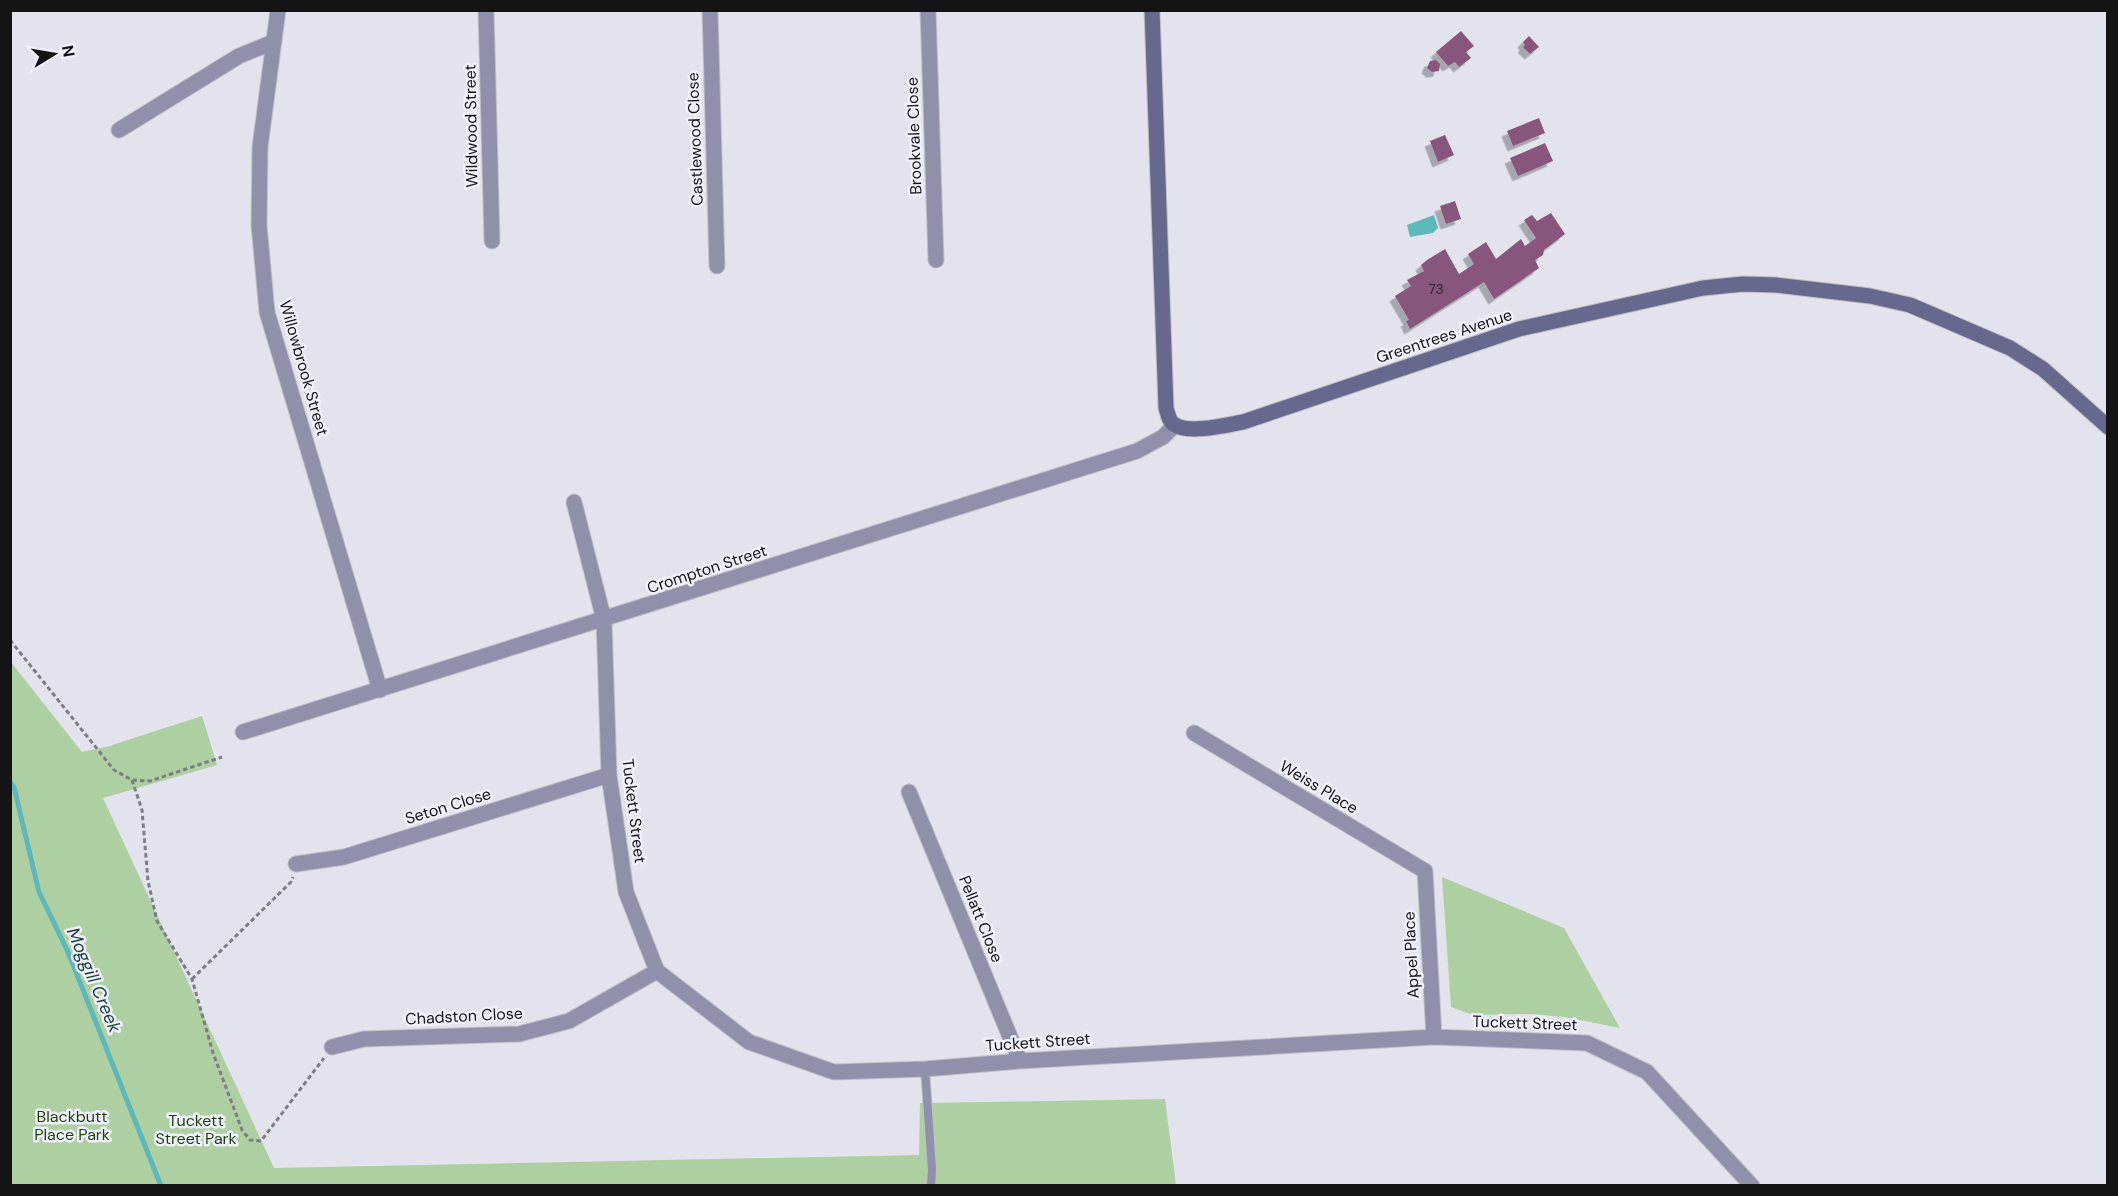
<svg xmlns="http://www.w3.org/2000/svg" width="2118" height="1196" font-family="'DM Sans',sans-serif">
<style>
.green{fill:#aecfa1}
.water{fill:#60b7ba}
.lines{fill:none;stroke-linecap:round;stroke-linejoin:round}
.stream{stroke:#60b7ba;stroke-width:5}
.building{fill:#88567b;filter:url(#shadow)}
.lane-casing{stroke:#bebec6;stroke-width:10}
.street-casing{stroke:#bebec6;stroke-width:17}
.secondary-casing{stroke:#bebec6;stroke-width:17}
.path{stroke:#7d7d84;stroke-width:3;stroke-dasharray:4.5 3;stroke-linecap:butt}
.lane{stroke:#8f91aa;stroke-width:8}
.street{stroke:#8f91aa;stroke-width:15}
.secondary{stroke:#66698d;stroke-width:15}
.labels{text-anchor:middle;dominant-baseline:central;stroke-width:5;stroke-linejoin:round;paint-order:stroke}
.number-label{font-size:14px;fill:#312430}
.street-label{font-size:16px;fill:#141417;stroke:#f0f0fb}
.park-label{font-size:16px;fill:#1c3f08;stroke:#f0f0fb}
.water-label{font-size:18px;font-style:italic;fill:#143e3f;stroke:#f0f0fb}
</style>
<defs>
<filter id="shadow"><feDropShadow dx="-5.5" dy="5.5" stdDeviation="0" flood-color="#0004"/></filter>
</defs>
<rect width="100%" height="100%" fill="#e3e3ed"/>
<path class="green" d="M10,661L82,752L106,747L202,716L217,765L103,798L274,1168L919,1155L920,1103L1165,1099L1176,1185H11Z
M1442,877L1564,928L1620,1028L1564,1017L1532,1014L1473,1015L1451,1007Z"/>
<path class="water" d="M1434,215L1438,228L1433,233L1410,237L1407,225Z"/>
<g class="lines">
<path class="stream" d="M10,782L14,787L39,892L68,952L161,1186"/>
</g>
<path class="building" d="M1461,31L1474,46L1466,52L1471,58L1459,67L1455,62L1448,66L1436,52Z
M1529,36L1539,47L1530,54L1523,47L1525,45L1523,42Z
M1436,60L1440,64L1439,71L1432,72L1427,68L1430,61Z
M1539,118L1545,133L1513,146L1507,131Z
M1445,135L1454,155L1438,162L1430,141Z
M1545,143L1553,161L1518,176L1510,158Z
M1455,201L1461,219L1446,224L1440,206Z
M1551,213L1565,234L1544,250L1543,255L1535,260L1539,268L1494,299L1484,282L1410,329L1406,321L1409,320L1395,296L1411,286L1407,280L1424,271L1421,265L1427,260L1445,249L1459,274L1474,264L1468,254L1486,242L1496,259L1521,239L1525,246L1536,238L1524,220L1532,215L1537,221Z"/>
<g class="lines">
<defs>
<path id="lane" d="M925,1069L932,1170L931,1186"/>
<path id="street" d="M278,10L260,147L259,225L267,312L380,690
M486,10L492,241
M710,10L717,266
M928,10L936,260
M119,130L239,56L273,42
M574,502L604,620L609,775L626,892L657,971L749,1042L834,1072L925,1069L1020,1061L1434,1037L1587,1043L1647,1072L1752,1186
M243,732L1137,451L1163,437L1175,425
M1194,733L1425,871L1434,1037
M909,792L1020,1061
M296,864L344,857L609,775
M332,1047L364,1039L519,1034L569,1021L657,971"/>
<path id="secondary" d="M1152,10L1166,408C1168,414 1169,422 1175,425C1190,434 1226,425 1243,422L1519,329L1703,288L1743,284L1776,285L1870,296L1910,305L2010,348L2043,369L2108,427"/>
</defs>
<use href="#lane" class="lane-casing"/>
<use href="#street" class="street-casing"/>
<use href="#secondary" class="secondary-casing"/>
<path class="path" d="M10,640L114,770L132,780L150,781L222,757
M132,780L142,810L148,881L157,921L192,979L213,1053L242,1130L250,1140L261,1141L324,1058
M192,979L291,882L293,877"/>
<use href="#lane" class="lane"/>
<use href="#street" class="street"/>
<use href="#secondary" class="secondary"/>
</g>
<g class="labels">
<g class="number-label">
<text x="1436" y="289">73</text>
</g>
<g class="street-label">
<text transform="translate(471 126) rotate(-91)">Wildwood Street</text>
<text transform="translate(914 136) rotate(-92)">Brookvale Close</text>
<text transform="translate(695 139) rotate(-92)">Castlewood Close</text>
<text transform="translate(1444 336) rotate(-18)">Greentrees Avenue</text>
<text transform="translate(304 368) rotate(74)">Willowbrook Street</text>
<text transform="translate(707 569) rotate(-18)">Crompton Street</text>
<text transform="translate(1319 787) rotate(31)">Weiss Place</text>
<text transform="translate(448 806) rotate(-17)">Seton Close</text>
<text transform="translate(634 811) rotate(83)">Tuckett Street</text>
<text transform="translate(981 919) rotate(68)">Pellatt Close</text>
<text transform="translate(1411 955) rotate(-93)">Appel Place</text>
<text transform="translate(464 1016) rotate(-3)">Chadston Close</text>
<text transform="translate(1525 1023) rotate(2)">Tuckett Street</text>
<text transform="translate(1038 1042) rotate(-4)">Tuckett Street</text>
</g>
<g class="park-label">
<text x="72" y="1116">Blackbutt<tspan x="72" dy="18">Place Park</tspan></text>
<text x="196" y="1120">Tuckett<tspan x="196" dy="18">Street Park</tspan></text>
</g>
<g class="water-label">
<text transform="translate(94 980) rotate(67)">Moggill Creek</text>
</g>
</g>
<rect width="2118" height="1196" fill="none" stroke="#141417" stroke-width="24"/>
<g transform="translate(54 54) rotate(79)" stroke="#f0f0fb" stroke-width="4.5" paint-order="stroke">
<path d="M0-4.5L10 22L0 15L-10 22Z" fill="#141417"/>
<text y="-9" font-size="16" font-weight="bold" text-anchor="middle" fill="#141417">N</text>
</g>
</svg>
